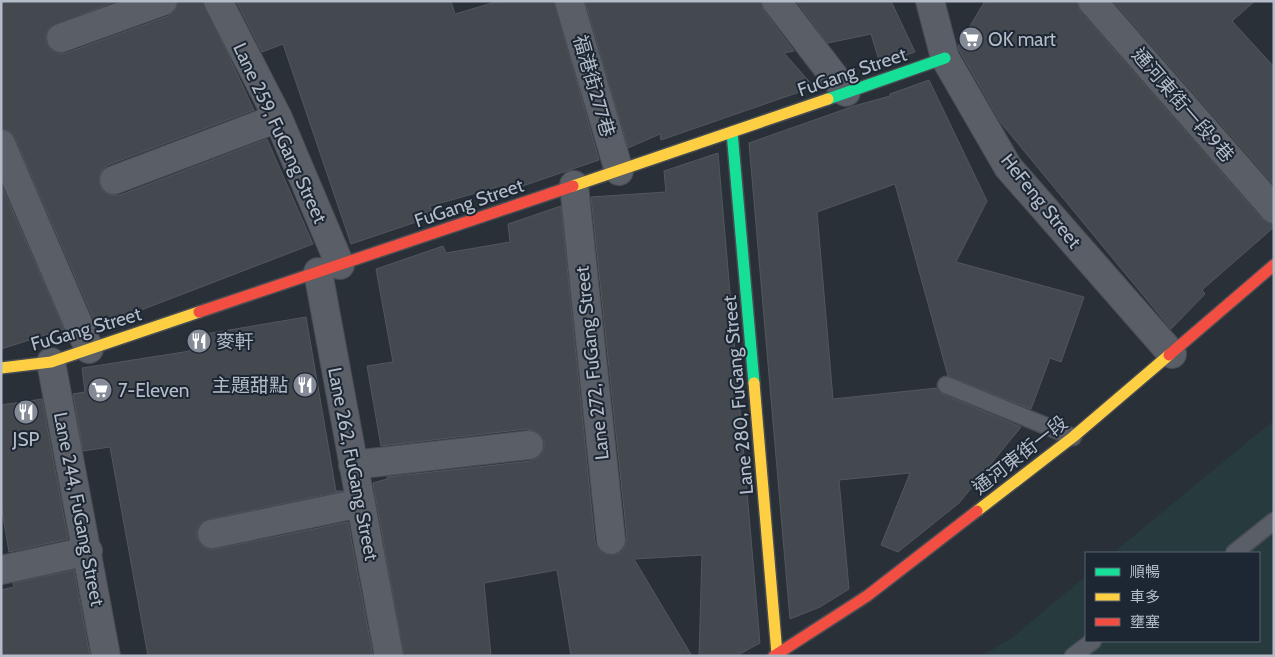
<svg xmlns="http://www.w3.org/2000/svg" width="1275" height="657" font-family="Cabin,'Noto Sans TC',sans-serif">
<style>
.green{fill:#273a3e}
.building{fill:#444950;stroke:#52575f}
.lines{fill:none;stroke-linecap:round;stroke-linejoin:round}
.lane-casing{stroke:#484c53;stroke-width:19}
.street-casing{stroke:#484c53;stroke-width:30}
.fast-casing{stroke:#484c53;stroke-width:14}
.slow-casing{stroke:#484c53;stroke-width:14}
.jam-casing{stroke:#484c53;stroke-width:14}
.lane{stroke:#5a5e66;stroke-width:16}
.street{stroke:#5a5e66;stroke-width:28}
.fast{stroke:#16e098;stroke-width:11}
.slow{stroke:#ffcf43;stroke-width:11}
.jam{stroke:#f24e42;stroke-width:11}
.labels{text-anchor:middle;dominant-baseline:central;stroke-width:4;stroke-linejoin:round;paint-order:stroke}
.poi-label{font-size:19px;fill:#b4bcc9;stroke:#1d2633;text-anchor:start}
.street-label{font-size:19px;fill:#b4bcc9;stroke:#1d2633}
</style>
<rect width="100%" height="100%" fill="#2a3038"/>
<path class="green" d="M1274,420V656H982L1013,637L1086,576V641H1259V553H1113Z"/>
<path class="building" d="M1,1H116L49,28L46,35V43L51,50L59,53H66L168,16L175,11L178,1H203L254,110L108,165L102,170L99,177L100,186L104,192L111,195H120L267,139L313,244L97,327L15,138L10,131L1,129Z
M236,1H451L455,14L499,1H554L599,160L505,192L504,185L430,206L434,216L351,244L283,44L262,52Z
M585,1H761L764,11L794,51L784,53L814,87L661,140L660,134L628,148Z
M796,1H891L915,52L880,64L871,34L828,43Z
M985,1H1077L1080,11L1262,219L1274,224V227L1202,290L1205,294L1171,329L1001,123L960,52L958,46Z
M1113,1H1255L1232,21L1274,67V185Z
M929,80L987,201L956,262L1084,297L1061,362L1050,358L1031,409L948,376L895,184L817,212L833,399L937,388L942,394L1021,427L959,503L898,552L881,545L910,473L839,480L849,589L820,607L790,619L749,143L854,106L890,96V94Z
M718,153L760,643L736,656H699L702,555L634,559L692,656H571L557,570L484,583L491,656H404L373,483L387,479V477L531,461L539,457L543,451L545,444L541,435L535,431L527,429L381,446L367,366L393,362L376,269L443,246L446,253L510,242L508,224L561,206L595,542L598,549L604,554L613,555L620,553L625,547L627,538L591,197L666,192L664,171Z
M1,184L64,329L1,349Z
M306,317L336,491H343L209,519L201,523L197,529V537L201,545L208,549H215L348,522L373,656H148L110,447L83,451L73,394L85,392L82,368L190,351L188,337Z
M42,399L68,539L9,552L1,505V405Z
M74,570L90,656H1V590L14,587L13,583Z"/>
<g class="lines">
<defs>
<path id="lane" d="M946,385L1073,437
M1234,553L1274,521
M1073,656L1093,641"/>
<path id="street" d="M218,1L278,118L340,265
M569,1L619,171
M776,1L846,92
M930,1L945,58L1008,167L1172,354
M1092,1L1274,209
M61,38L163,1
M1,144L89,349
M114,180L278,118
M574,185L611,540
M318,272L389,656
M51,362L106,656
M353,465L529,445
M212,534L361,503
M1,570L88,551"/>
<path id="fast" d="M828,99L945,58
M732,132L754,383"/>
<path id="slow" d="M573,186L828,99
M1,368L51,362L199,312
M754,383L777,654
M977,511L1073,437L1169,355"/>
<path id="jam" d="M199,312L573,186
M1169,355L1274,265
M774,656L867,596L977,511"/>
</defs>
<use href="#lane" class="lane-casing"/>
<use href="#street" class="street-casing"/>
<use href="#fast" class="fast-casing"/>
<use href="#slow" class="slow-casing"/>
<use href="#jam" class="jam-casing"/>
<use href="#lane" class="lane"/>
<use href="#street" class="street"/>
<use href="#fast" class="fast"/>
<use href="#slow" class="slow"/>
<use href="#jam" class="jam"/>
</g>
<defs>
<symbol id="supermarket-disc" viewBox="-11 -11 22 22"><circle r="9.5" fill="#848b96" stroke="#1d2633"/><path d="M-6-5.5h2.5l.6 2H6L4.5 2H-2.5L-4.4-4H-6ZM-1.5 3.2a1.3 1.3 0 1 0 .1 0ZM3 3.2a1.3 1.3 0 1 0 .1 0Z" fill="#fff"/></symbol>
<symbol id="restaurant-disc" viewBox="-11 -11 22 22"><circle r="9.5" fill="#848b96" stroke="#1d2633"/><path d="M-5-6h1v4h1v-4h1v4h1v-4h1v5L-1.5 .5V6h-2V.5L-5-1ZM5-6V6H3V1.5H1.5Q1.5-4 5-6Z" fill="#fff"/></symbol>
</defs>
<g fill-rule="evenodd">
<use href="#supermarket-disc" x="957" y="25" width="28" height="28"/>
<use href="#restaurant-disc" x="185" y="327" width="28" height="28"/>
<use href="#restaurant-disc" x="291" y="371" width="28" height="28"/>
<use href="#supermarket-disc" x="86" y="376" width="28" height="28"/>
<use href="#restaurant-disc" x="12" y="398" width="28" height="28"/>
</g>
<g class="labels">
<g class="poi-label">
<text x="988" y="39">OK mart</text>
<text x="216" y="341">麥軒</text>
<text x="288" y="385" text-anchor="end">主題甜點</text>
<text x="118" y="390">7-Eleven</text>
<text x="26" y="439" text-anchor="middle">JSP</text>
</g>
<g class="street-label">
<text transform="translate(852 72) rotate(-19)">FuGang Street</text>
<text transform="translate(594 86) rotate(74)">福港街277巷</text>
<text transform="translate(1183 105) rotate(49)">通河東街一段9巷</text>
<text transform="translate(280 133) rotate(65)">Lane 259, FuGang Street</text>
<text transform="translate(1041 201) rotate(51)">HeFeng Street</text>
<text transform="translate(469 203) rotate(-19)">FuGang Street</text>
<text transform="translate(86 329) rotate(-16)">FuGang Street</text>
<text transform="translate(592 363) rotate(-96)">Lane 272, FuGang Street</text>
<text transform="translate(738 395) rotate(-95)">Lane 280, FuGang Street</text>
<text transform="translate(1020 455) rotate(-38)">通河東街一段</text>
<text transform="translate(353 464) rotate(79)">Lane 262, FuGang Street</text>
<text transform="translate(79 509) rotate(79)">Lane 244, FuGang Street</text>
</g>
</g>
<rect width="1275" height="657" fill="none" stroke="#b4bcc9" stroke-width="5"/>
<rect x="1085" y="552" width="175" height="90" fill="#1d2633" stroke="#59626f"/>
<rect x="1095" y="568" width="25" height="8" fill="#16e098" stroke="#59626f"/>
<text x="1130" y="577" font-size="15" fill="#b4bcc9">順暢</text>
<rect x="1095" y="593" width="25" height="8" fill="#ffcf43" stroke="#59626f"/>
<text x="1130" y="602" font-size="15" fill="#b4bcc9">車多</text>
<rect x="1095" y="618" width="25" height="8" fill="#f24e42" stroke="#59626f"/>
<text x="1130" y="627" font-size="15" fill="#b4bcc9">壅塞</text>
</svg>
